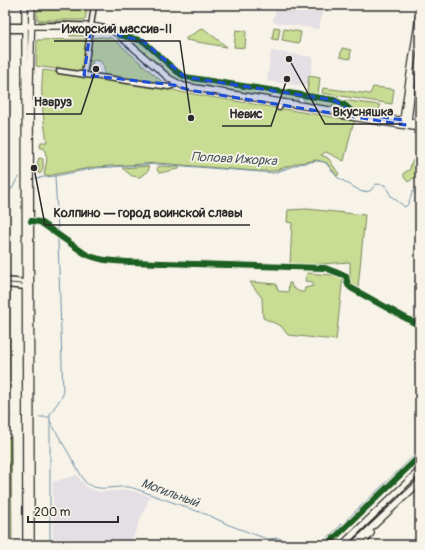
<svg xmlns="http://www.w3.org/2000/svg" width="425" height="550" font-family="Pangolin,sans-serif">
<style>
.built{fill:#e4dee5}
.green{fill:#c8dd93;stroke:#7a845f}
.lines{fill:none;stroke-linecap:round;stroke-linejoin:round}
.stream{stroke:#7090a8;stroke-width:1}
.minor-casing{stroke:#2b2b2b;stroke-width:7}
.major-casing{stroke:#2b2b2b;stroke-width:8}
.minor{stroke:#f7f3e8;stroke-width:4}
.major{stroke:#f7f3e8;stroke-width:5.5}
.cycleway-casing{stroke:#f7f3e8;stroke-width:8}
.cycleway{stroke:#1b5e20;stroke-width:6}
.marked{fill:#1d4ed8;fill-opacity:0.2;stroke:#1d4ed8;stroke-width:3;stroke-dasharray:8 5;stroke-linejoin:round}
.labels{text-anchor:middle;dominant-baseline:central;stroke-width:3.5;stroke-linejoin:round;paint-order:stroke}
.water-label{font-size:13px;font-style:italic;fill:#48555f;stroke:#f7f3e8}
.leader{fill:none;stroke:#2b2b2b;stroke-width:1.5}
.callout-dot{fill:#2b2b2b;stroke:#f7f3e8;stroke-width:1.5}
.callout-label{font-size:13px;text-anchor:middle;font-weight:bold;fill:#2b2b2b;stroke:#f7f3e8;stroke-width:3.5;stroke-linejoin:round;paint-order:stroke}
</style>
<rect width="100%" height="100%" fill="#f7f3e8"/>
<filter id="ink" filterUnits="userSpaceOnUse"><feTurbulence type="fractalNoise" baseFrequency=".025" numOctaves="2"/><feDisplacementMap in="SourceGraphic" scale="8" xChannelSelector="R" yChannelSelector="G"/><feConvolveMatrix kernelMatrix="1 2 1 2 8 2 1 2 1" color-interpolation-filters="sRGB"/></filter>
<g filter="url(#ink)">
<path class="built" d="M278,5H320L322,12L319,29L273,22L274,15Z
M5,39H8V175H5Z
M271,51L313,57L309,87L267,81Z
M77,475L86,487L93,490L100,492L128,490L150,496L132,540L144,545H53V482Z"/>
<path class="green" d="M37,10H87L85,20H37Z
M39,21L84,22V25L38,24Z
M274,27L280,28L278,40L272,39Z
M203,28L227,47L186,40V38Z
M284,29L301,32L299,43L282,40Z
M236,30L246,31L245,48L234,47Z
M70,32L87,33H88V36H70Z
M102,37L111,38L116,41L167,86L104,76V66L100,61L93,60L92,64H90L89,71L93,72V75L88,74L86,70L90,38Z
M88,39L83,73L36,66L37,40Z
M134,41L138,42L178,75L206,82L207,85H210L214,83L272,92V95L268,97L181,82L165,72L162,65C154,61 135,51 134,41Z
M342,48L351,50L350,59L340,57Z
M43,70L162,87L181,92L356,121L353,124L344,161L326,152L321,155L328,158L339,174L337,176L327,163L317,160L298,163L274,171H255L158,163L95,167L46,176L44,175L47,159L44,148H41L40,147L41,142H47C43,117 40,94 43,70Z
M309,76L320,78L318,94L307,92Z
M373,87L394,89L392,104L322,93L323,88L370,94Z
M281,93L297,95L298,99L295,102L280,100Z
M305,97L335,102L342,106V109L304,104V100Z
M341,100L380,105L379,113L377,112V114L358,111Z
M420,152V164L418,168L420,171V177H415L408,182L404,177V173L410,169L411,163Z
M39,158L43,159V169L40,174L38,173L39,165L37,164Z
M148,166L149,170L140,177L132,176L122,168Z
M159,166L180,167L179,169C171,170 166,172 159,173L157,169Z
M307,209L365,215L358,288L350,284V262L290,266L292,223L287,222L288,210Z
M307,273L343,276L336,340L288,335L281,326L263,318L262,298L250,282L276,284L278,291L288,292L289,283H291L292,287L300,292H304L305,288L313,286V282L305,281Z
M5,292L10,293L9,393L7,404L5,405Z
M11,437L12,545H10V535L8,462H5V438Z"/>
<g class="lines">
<path class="stream" d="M55,176L58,231
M36,178L55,176L96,168L158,164L274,173L299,164L317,161L325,162L337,177L362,192L370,191L376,184L385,185L391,196L405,207L408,204L413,191L420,196
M5,190L12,189L17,179L19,177
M5,414L11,417
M39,417H49
M50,421L85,482C98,493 112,486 127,487C130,487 133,488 136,489L208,515L229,525L267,539L279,538L290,545
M50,545V414L63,395L58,239
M320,545L420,450"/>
<defs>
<path id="minor" d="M5,26H25
M5,30H25
M120,35L143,41L176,71L185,77L334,100L346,106L354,113
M59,71L169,87L174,85
M84,75L94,5
M279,108L280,105
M31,221L40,222L84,253C98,261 114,261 130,262L325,268L346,276L348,285L351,288L420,326
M5,280L26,282
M5,285L26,287
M327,545L420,456"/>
<path id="major" d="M25,5L26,545
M28,26C51,27 96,22 115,32L170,79L183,86L335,111L420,123
M345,116L420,128
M404,123L403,120L420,10
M406,123L408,121L413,77
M31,545L30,84L32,5
M342,545L420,470
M353,545L420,482
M362,545L371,533"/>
</defs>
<use href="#minor" class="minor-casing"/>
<use href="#major" class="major-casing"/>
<use href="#minor" class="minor"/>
<use href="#major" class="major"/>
<defs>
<path id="cycleway" d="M119,35L143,41L176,71L185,77L334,100L346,106L354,113
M31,221L40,222L84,253C98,261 114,261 130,262L325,268L346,276L348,285L351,288L420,326
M327,545L420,456"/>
</defs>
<use href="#cycleway" class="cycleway-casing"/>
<use href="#cycleway" class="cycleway"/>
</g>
</g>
<path class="marked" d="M91,26L105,27L119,35L143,41L185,77L334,100L354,113L403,120L405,125L189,90L174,85L84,75Z"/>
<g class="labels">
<g class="water-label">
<text transform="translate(234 159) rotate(3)">Попова Ижорка</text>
<text transform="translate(170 493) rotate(20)">Могильный</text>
</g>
</g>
<path class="leader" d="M191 118L180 41H54M96 69L81 114H26M289 59L325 124H402M287 79L271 126H222M34 168L45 225H250"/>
<g class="callout-dot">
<circle cx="191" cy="118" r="4"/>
<circle cx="96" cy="69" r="4"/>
<circle cx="289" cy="59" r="4"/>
<circle cx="287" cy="79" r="4"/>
<circle cx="34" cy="168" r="4"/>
</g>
<g class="callout-label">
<text x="117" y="33">Ижорский массив-II</text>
<text x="53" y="106">Навруз</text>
<text x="363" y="116">Вкусняшка</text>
<text x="246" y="118">Невис</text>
<text x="148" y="217">Колпино — город воинской славы</text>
</g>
<rect width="425" height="550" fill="none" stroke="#f7f3e8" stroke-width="20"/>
<rect x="10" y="10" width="405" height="530" fill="none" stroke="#2b2b2b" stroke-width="1.5" filter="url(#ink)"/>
<path d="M28 516v6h90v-6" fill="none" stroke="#2b2b2b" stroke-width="2"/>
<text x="34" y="516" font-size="12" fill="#2b2b2b" stroke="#f7f3e8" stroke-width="3" paint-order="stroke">200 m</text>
</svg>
